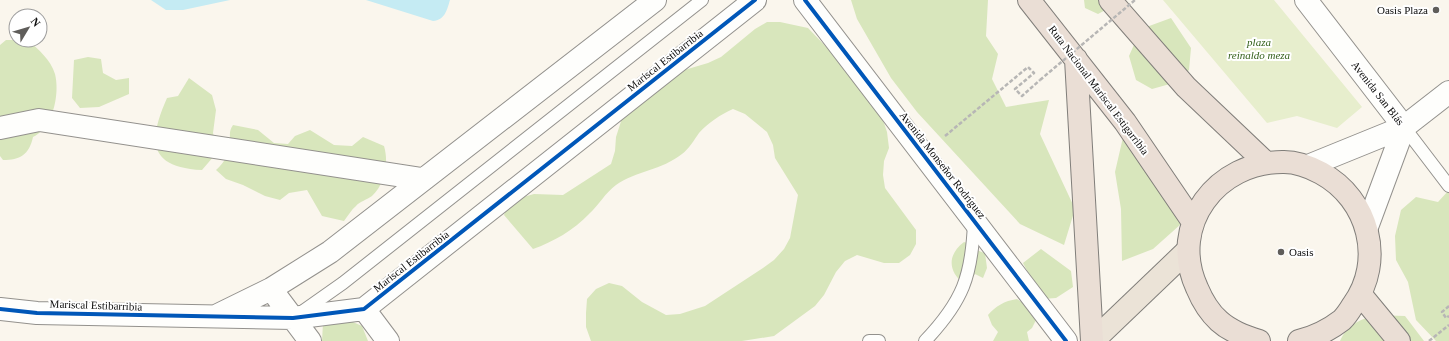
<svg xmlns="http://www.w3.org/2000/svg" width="1449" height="341" font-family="Georgia,serif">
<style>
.green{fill:#e7eecd}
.forest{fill:#d8e6bc}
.water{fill:#c5ebf3}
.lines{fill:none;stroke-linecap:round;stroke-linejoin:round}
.service-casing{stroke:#93918d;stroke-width:14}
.minor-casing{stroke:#93918d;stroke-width:24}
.tertiary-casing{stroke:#93918d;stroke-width:24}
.primary-casing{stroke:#807e7a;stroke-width:24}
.trunk-casing{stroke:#807e7a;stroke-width:24}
.path{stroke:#b7b6b5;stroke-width:2.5;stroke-dasharray:4 2;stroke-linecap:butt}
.service{stroke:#fefefc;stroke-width:12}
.minor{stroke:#fefefc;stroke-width:22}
.tertiary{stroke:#fefefc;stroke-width:22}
.primary{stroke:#ebe3d7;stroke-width:22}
.trunk{stroke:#eaded5;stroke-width:22}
.path-bridge{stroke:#b7b6b5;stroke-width:2.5;stroke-dasharray:4 2;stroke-linecap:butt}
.cycleway-casing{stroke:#fff;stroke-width:6}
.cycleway{stroke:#0057b8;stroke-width:4}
.poi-dot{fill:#5f5d5a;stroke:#fff;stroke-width:1.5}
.labels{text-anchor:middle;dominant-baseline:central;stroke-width:4;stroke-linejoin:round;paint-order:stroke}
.poi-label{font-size:11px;fill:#0b0b0b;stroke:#fff;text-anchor:end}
.park-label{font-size:11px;font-style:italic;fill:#35611c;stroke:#fff}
.street-label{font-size:11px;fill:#0b0b0b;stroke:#fff}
</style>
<rect width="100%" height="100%" fill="#faf6ed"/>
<path class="green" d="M1163,0H1274L1362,107L1337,128L1297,116L1267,123Z"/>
<path class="forest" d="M851,0H988L986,36L998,54L992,79L1006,107L1049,100L1040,134L1075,209L1064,245L1020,224L917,112L891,78L857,19Z
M1084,0H1117L1111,7L1098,14L1085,8Z
M1171,18L1191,48L1189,70L1177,82L1152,89L1136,80L1129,56L1141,29Z
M767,22H780L808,28L835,56L883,120L887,132L889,148L884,161L883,175L885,188L916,230V244L910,255L899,263H884L857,255L845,261L836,272L824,295L815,306L774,336L742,341H591L586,327V313L587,299L596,289L609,283L622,286L642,302L666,315L680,314L705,306L763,268L774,260L784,249L790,238L798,195L775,158L773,145L767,132L745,114L733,109C720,115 709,122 699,133C694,140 689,149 682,154C662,170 636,171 616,185C605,193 599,205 589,214C574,230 553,242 533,249L504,215L509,201L534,194L563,195L611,164L615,151L616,137L625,109L681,71L708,63L721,57L755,29Z
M6,40H28C38,49 51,60 55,74C60,94 53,128 33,137C29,155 20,160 3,160L0,156V45Z
M88,57L101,59L103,73L116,80L129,78V94L99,107L80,108L72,98L74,60Z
M189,78L212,95L216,110L213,133L217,148L214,156L202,170C148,167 148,141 167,98L178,96Z
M233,125L258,130L274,143L288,144L295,136L310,130L334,145L352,146L363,137L384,146C389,163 385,184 372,196C367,200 360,201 356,206C351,210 348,216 344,221L322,216L307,190L289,193L280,200L265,196L243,185L226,179L216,170C225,162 230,153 230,141C230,134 229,131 233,125Z
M1124,133L1176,202L1181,224L1153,249L1122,261L1121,209L1115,172Z
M1449,190V341H1436L1416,320L1408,282L1396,260L1395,236L1401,210L1416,197L1438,202Z
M964,242C973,244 975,251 985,253L987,268L983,278L975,274L969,283L964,284C948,271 947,255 964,242Z
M1041,249L1071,271L1073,287L1056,298L1042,299L1023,263Z
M1017,299L1026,305L1036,320L1032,328L1027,332L1029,341H993L998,332L992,325L988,315C996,306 1004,301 1017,299Z
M332,313L362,326L368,341H322L323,323Z
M1375,315L1405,316L1424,341H1340C1347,325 1359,320 1375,315Z"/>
<path class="water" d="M151,0H230L183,10H166Z
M366,0H450C447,10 445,20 433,21Z"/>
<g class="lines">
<defs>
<path id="service" d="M1404,127L1449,186
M299,314L343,283L702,0
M869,341H879
M925,341C963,301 972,276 974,222"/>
<path id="minor" d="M0,128L39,120L422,179
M271,289L310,341
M0,309L37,313L293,318L364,309L755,0
M364,309L388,341
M218,315L271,289L330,252L655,0"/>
<path id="tertiary" d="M805,0L1066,341
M1306,0L1404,127
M1308,166L1404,127L1449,92
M1367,227L1404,127"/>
<path id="primary" d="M1093,341L1188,250"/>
<path id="trunk" d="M1029,0L1125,122L1193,222
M1110,0L1186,87L1265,162
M1076,59L1092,341
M1361,295L1399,341
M1259,341C1244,336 1230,331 1219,321C1209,312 1202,300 1197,288C1168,225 1217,161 1284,162C1298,162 1310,167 1321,173C1369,199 1385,261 1353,305C1350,310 1346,316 1342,320C1329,330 1315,337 1299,341"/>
</defs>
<use href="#service" class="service-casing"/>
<use href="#minor" class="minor-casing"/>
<use href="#tertiary" class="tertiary-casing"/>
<use href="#primary" class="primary-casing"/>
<use href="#trunk" class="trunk-casing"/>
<path class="path" d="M945,136L1028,67L1034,73L1015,89L1022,96L1040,80
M1449,306L1442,312L1446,318L1449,316
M1429,341L1449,325"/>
<use href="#service" class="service"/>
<use href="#minor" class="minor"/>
<use href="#tertiary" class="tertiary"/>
<use href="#primary" class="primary"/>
<use href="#trunk" class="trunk"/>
<path class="path-bridge" d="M1040,80L1135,0"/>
<defs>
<path id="cycleway" d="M805,0L1066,341
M0,309L37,313L293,318L364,309L755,0"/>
</defs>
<use href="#cycleway" class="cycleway-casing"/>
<use href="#cycleway" class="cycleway"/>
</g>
<g class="poi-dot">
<circle cx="1436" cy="10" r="4"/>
<circle cx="1281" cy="252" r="4"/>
</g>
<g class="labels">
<g class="poi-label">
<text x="1428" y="10">Oasis Plaza</text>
<text x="1289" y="252" text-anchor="start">Oasis</text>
</g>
<g class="park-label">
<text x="1259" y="42">plaza<tspan x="1259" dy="13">reinaldo meza</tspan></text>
</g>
<g class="street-label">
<text transform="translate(665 60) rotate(-38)">Mariscal Estibarribia</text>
<text transform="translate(1099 90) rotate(53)">Ruta Nacional Mariscal Estigarribia</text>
<text transform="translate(1378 93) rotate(52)">Avenida San Blás</text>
<text transform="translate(943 165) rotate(52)">Avenida Monseñor Rodríguez</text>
<text transform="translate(411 261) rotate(-38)">Mariscal Estibarribia</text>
<text transform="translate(96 305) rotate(2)">Mariscal Estibarribia</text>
</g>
</g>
<g transform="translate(28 28) rotate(52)"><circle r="19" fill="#ffffff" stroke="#9d9d9d"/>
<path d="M0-3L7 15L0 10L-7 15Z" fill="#5f5d5a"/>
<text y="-6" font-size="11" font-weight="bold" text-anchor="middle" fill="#0b0b0b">N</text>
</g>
</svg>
